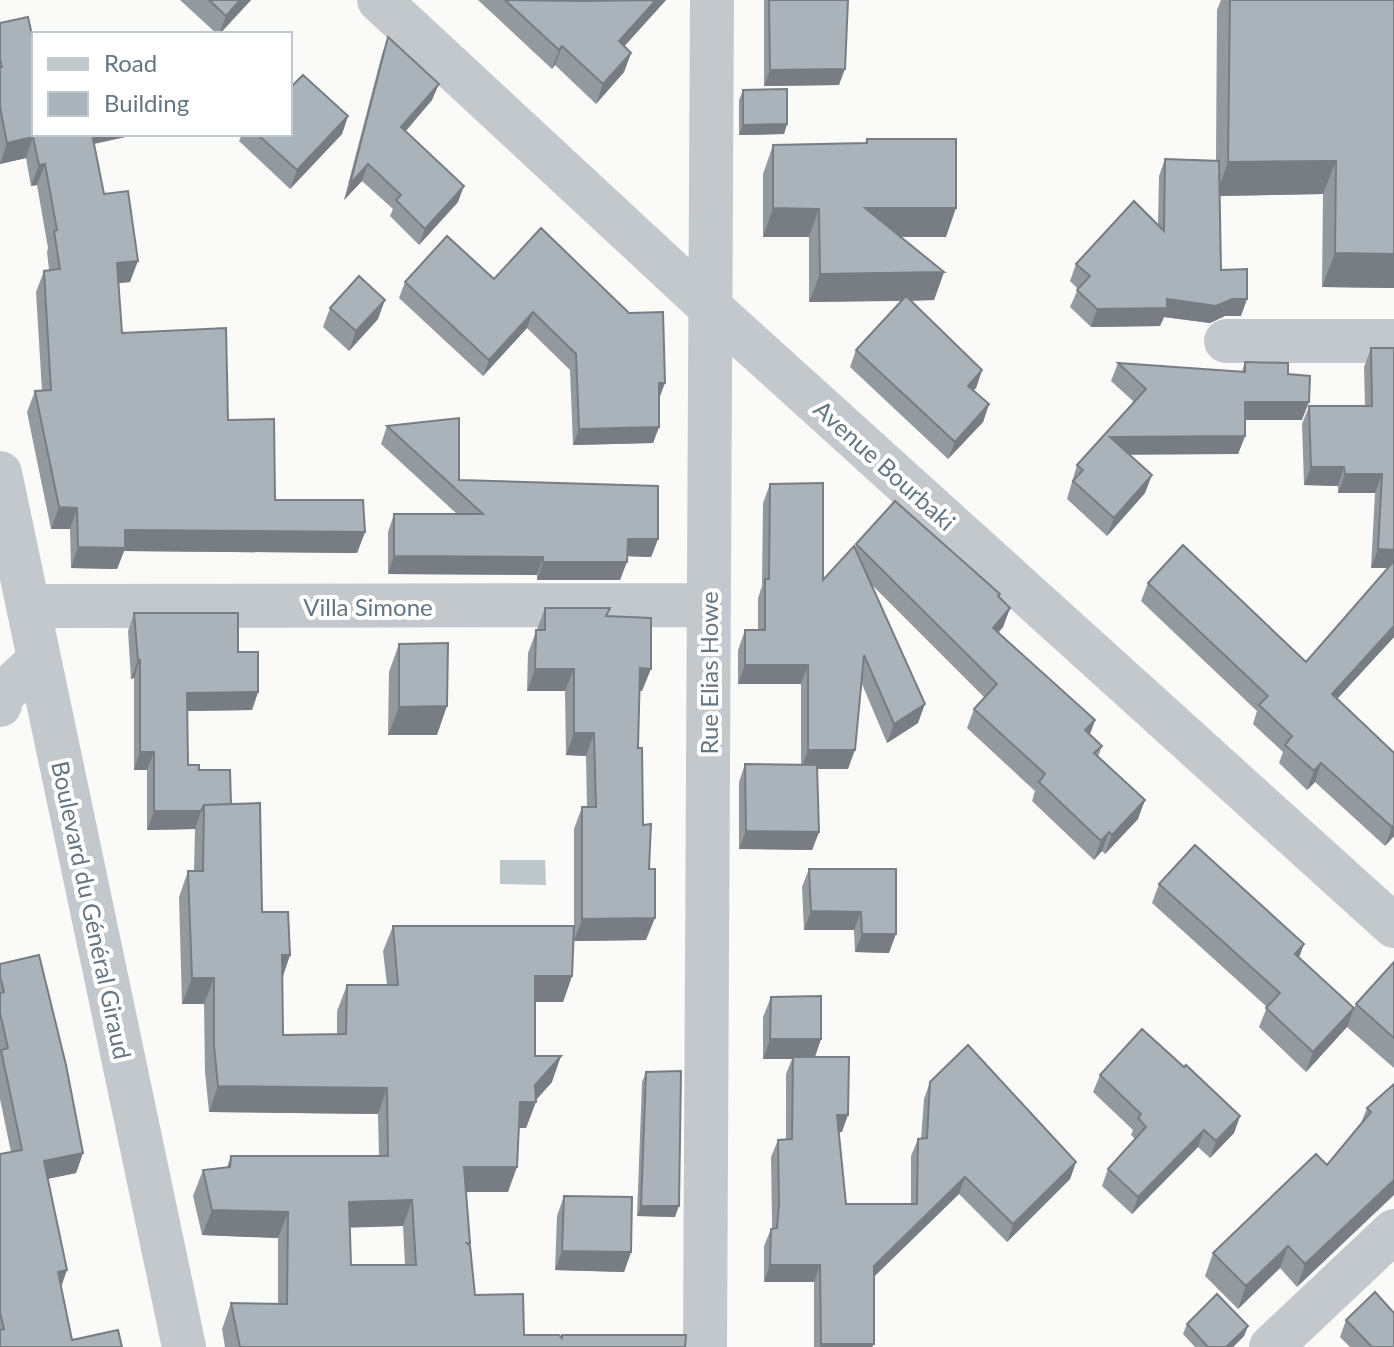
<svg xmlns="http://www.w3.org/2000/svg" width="1394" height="1347" font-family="Lato,sans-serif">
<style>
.water{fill:#bbc7cb}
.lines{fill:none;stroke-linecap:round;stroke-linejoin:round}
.minor{stroke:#c3c8cc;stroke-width:44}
.wall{fill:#929a9f;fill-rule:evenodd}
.shaded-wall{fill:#777d82}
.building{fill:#aab3b9;stroke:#777d82;stroke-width:2;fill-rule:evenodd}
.labels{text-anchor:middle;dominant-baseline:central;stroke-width:8;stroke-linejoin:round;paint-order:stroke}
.street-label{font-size:24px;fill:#657683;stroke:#fff}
</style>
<rect width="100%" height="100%" fill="#fafaf8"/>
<path class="water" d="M500,860H545L546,885L500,884Z"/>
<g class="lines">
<path class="minor" d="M379,0L711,308L1394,926
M1226,341H1394
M0,473L184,1347
M28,606L708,605
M0,705L2,695L39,660
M705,1347L712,0
M1271,1347L1394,1231"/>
</g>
<path class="wall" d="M180,0H251L220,34H217Z
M478,0H666L624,46L631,53L624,72L596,104L555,65L552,69Z
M764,0H848L839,85L764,86Z
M1221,0H1394V288L1322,287L1323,194L1220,196L1221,270L1241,316H1225L1210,323L1164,317L1160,326L1091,327L1070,307L1078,289L1070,281L1076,264L1158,225L1159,176L1165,159L1216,160L1217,10Z
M0,23L34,134H139L94,144L104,194L130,282L118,283L122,333L228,420L275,500L365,532L357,553L124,551L117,569L71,568L70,529H51L27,412L35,391H42L36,292L44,271L49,270L47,252L48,248L37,185L31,186L26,158L0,164Z
M388,37L432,100L406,131L458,202L419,245L390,216L393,209L362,181L344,200L382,54Z
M743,90L787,124L784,134L739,135V100Z
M348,116L342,134L290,189L239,141L242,134H290Z
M867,139L946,237H900L944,272L934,300L912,301L982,370L976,388L973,390L989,404L983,422L948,459L850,367L856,350L901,301L809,302V237H763V174L773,145L865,143Z
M494,279L659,399V427L653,443L573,445L570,370L527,328L483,376L399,298L405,282Z
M330,308L378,319L349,351L323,327Z
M1371,348L1394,637L1337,699L1394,753V836L1385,846L1315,782L1307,790L1279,763L1283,752L1253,724L1257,711L1141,601L1148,583L1306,662L1388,568H1371L1375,493H1338V486L1304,485L1302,424L1309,406H1365L1364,367Z
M1245,362L1288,374L1302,420H1245V436L1238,454H1129L1145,493L1107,536L1067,499L1077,465L1134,402L1111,381L1118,363L1242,371Z
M387,426L459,480L658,539L651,557L627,556L620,580H537V575L388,574V532L394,514H457L381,444Z
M770,484L823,580L855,547L856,544L999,596L1010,608L1003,627L998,633L1095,720L1090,734L1102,746L1098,757L1138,819L1105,854L1102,851L1094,860L1032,801L1035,791L967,728L974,709L985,698L872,585L918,723L887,743L862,684L848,769H817L819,832L812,850L739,849V782L745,764L801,765V684H738V650L745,630H758V598L762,586L763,503Z
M545,608H610L607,616L642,691H640L638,748L643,825L646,940L574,941V829L582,807H587L586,756L566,755L565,691H527L528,653Z
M134,613L238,652L258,692L252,710L188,711V765L199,770L231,804L262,912L290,955L283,976V1035L337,1034V1011L347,985H387L383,951L393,926L572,976L563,1002H535V1056L552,1082L536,1100L526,1128H519L508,1192H466L475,1295L524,1335L685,1347H225L222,1329L231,1303L278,1304V1238L202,1235L193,1196L203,1170L227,1167L231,1156H379L378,1114L209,1112L205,1072L204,1004H182L179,897L188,871H194L195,829L147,830V770H134V678L131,679L128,631ZM403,1226L405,1265H351L350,1227Z
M399,644L437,735H388L389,672Z
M809,869H896L889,953L855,952L854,930H804L802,887Z
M1159,884L1299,958L1354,1008L1356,1004L1394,962V1068L1347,1027L1306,1072L1259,1027L1267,1007L1152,903Z
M0,964L83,1153L76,1173L47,1179L61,1287L72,1340L122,1347H0V1154L11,1152L0,1099Z
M771,997L821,1039L815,1057L842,1132H839L846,1204H911V1156L918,1139H921L924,1099L930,1082L1076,1162L1070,1179L1007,1242L959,1194L874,1277V1344L872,1347H814V1282H764V1246L771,1229H772V1221L771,1157L778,1140H786V1074L792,1059H763V1017Z
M646,1072L675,1217L637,1216L642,1082Z
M1100,1075L1240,1116L1234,1133L1210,1158L1198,1147L1132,1214L1102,1186L1108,1169L1135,1139L1131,1135L1133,1130L1093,1092Z
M1394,1084L1297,1287L1280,1268L1238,1309L1205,1276L1213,1253L1327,1165L1361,1123L1367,1108Z
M564,1196L631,1252L624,1272L555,1270L557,1216Z
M1346,1320L1394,1347H1350L1340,1337Z
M1187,1324L1248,1326L1244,1336L1233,1347H1195L1183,1334Z"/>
<path class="shaded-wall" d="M240,0H251L219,34L226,16Z
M656,0H666L612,60L619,41Z
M562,46L555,65L552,69L559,50Z
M631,53L624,72L596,104L603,84Z
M845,69L839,85L764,86L770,70Z
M439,84L432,100L395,143L401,127Z
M348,116L342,134L290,189L297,170Z
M787,124L784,134L739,135L743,125Z
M87,134H139L83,146Z
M33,137L26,158L0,164L7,143Z
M1336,161L1323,194L1216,196L1228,162Z
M45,164L37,185L31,186L39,165Z
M368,164L362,181L344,200L350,184Z
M464,186L458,202L419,245L425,229Z
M773,208L819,209L809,237H763Z
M865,208H956L946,237H854Z
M1335,253L1394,254V288L1322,287Z
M138,261L130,282L109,284L117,263Z
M944,272L934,300L809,302L820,274Z
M1167,299H1247L1241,316H1225L1210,323L1164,317L1160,326L1091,327L1097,309Z
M385,300L378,319L349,351L356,331Z
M533,312L527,328L483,376L489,360Z
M982,370L976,388L961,403L968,386Z
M659,383H665L659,399Z
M1245,402H1309L1302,420H1239Z
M989,404L983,422L948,459L955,442Z
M659,427L653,443L573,445L579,429Z
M1245,436L1238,454L1103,455L1110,437Z
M1311,467H1344L1338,486L1304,485Z
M1345,474H1382L1375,493H1338Z
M1152,475L1145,493L1107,536L1114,518Z
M59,507L77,508L70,529H51Z
M125,530L365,532L357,553L124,551L117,569L71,568L78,547Z
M628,539H658L651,557L621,556Z
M1378,549L1394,550V568H1371Z
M394,556L543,557L537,575L388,574Z
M543,562H627L620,580H537Z
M1010,608L1003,627L986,647L993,628Z
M1394,626V637L1325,712L1332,694Z
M138,660H140L134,678L131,679Z
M745,665H808L801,684H738Z
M640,668L651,669L642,691H632Z
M535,669H574L565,691H527Z
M258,692L252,710L181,711L187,693Z
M925,704L918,723L887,743L894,724Z
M447,706L437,735H388L399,707Z
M1095,720L1088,739L1085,730Z
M574,733H594L586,756L566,755Z
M808,750H855L848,769H801Z
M140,752H154L147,770H134Z
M1321,763L1315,782L1307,790L1314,771Z
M1145,800L1138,819L1105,854L1112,835Z
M154,811H201L195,829L147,830Z
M1394,825V836L1385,846L1392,827Z
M746,831L819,832L812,850L739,849Z
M1109,832L1102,851L1094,860L1101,841Z
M811,911L861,912L854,930H804Z
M655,918L646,940L574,941L582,919Z
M862,934H896L889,953L855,952Z
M1304,944L1297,963L1295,954Z
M282,955H290L281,981Z
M535,976H572L563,1002H526Z
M192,978H214L204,1004H182Z
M1354,1008L1347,1027L1306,1072L1313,1052Z
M770,1039H821L814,1059H763Z
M561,1056L552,1082L534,1102H536L526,1128H511L520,1102Z
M218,1086L387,1088L378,1114L209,1112Z
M837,1115H848L842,1132H831Z
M1240,1116L1234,1133L1210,1158L1216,1141Z
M1204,1130L1198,1147L1132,1214L1138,1197Z
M83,1153L76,1173L37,1181L44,1161Z
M1076,1162L1070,1179L1007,1242L1013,1224Z
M464,1167H517L508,1192H454Z
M965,1177L959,1194L867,1283L874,1266Z
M1394,1180V1195L1297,1287L1305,1264Z
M412,1200L403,1226L340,1228L349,1202Z
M641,1206H679L675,1217L637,1216Z
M212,1210L288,1212L278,1238L202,1235Z
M1288,1246L1280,1268L1238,1309L1246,1286Z
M562,1251L631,1252L624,1272L555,1270Z
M770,1265H820L814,1282H764Z
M67,1270L60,1290L58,1272Z
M1248,1326L1244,1336L1233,1347H1226Z
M821,1344H874L872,1347H820Z"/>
<path class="building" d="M209,0H240L226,16Z
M505,0L581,1L656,0L619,41L631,53L603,84L562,46L559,50Z
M769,0H848L845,69L770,70Z
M1230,0H1394V254L1335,253L1336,161L1228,162Z
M28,17L34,44V134H92L104,194L128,191L138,261L117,263L122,333L226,328L228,420L274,419L275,500H363L365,532L125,530V548L78,547L77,508L59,507L35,391L51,390L44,271L60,269L54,231L57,230L45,164L39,165L33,137L7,143L0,107V67H2L0,60V23Z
M388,37L439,84L401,127L464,186L425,229L396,200L401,195L368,164L350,184Z
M303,75L348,116L297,170L257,134H290V88Z
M787,89V124L743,125V90Z
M867,139H956V208H865L944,272L820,274L819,209L773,208V145L867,143Z
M1165,159L1219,161L1221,270L1247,269V299H1232L1216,306L1167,299V308L1097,309L1077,290L1090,276L1076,264L1134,201L1164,231Z
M541,228L629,313L663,312L665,383H659V427L579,429L576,354L533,312L489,360L405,282L447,236L494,279Z
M359,276L385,300L356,331L330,308Z
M906,296L982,370L968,386L989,404L955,442L856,350Z
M1371,348H1394V550L1378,549L1382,474H1345L1344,467H1311L1309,406H1372Z
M1245,362L1288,363V374L1310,376L1309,402H1245V436L1110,437L1152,475L1114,518L1073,481L1083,470L1077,465L1146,389L1118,363L1245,372Z
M459,418V480L658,486V539H628L627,562H543V557L394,556V514H483L387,426Z
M823,483V580L854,546L925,704L894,724L864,655L855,750H808V665H745V630H765V579H769L770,484Z
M895,501L1000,594L998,596L1010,608L993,628L1095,720L1085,730L1102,746L1094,753L1145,800L1112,835L1109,832L1101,841L1039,782L1045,774L974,709L997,684L856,544Z
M1183,545L1306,662L1394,561V626L1332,694L1394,753V825L1392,827L1321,763L1314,771L1285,745L1292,736L1259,705L1268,696L1148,583Z
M545,608H610L606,616L651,618V669L640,668L638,748H642L643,825L651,824L649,869H655V918L582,919V807H596L594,733H574V669H535L536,630H545Z
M134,613H238V652H258V692L187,693L188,765H199V770H230L231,804L204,805L201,811H154V752H140V660H138Z
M448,643L447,706L399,707V644Z
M745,764L817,765L819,832L746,831Z
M260,803L262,912H288L290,955H282L283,1035L346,1034L347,985H398L393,926H574L572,976H535V1056H561L535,1085L536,1102H520L517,1167H464L470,1243H467L470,1246L475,1295L523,1294L524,1335H559L562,1338V1335H686L685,1347H240L231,1303L287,1304L288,1212L212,1210L203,1170L230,1167L231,1156H388L387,1088L218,1086L214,1046V978H192L188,871H203L204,805ZM412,1200L416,1265H351L349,1202Z
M1195,845L1304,944L1295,954L1354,1008L1313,1052L1266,1008L1280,993L1159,884Z
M809,869H896V934H862L861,912L811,911Z
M39,955L66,1065L83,1153L44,1161L67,1270L58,1272L72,1340L118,1330L122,1347H0V1330L4,1329L0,1312V1154L22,1150L1,1050L8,1048L0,1013V993L4,992L0,976V964Z
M1394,962V1038L1356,1004Z
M821,996V1039H770L771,997Z
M1142,1029L1184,1067L1186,1065L1240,1116L1216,1141L1204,1130L1138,1197L1108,1169L1146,1127L1138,1118L1141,1114L1100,1075Z
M968,1045L1076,1162L1013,1224L965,1177L874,1266V1344H821L820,1265H770L771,1229L777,1228L779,1204L778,1140L792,1139L793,1057H849L848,1115H837L846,1204H917L918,1139L927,1138L930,1082Z
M681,1071L679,1206H641L646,1072Z
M1394,1084V1180L1305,1264L1288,1246L1246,1286L1213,1253L1316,1154L1327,1165L1371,1112L1367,1108Z
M564,1196L632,1197L631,1252L562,1251Z
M1375,1292L1394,1313V1347H1372L1346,1320Z
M1217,1294L1248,1326L1226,1347H1208L1187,1324Z"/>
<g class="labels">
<g class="street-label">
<text transform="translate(885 465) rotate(42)">Avenue Bourbaki</text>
<text x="368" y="606">Villa Simone</text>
<text transform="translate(708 673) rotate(-90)">Rue Elias Howe</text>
<text transform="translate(92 910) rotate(78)">Boulevard du Général Giraud</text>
</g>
</g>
<rect x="32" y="32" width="260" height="104" fill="#ffffff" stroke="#c1c8cd" stroke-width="2"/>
<rect x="48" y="58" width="40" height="12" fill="#c3c8cc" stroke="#c1c8cd" stroke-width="2"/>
<text x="104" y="72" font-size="24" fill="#657683">Road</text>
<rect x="48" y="92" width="40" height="24" fill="#aab3b9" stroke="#c1c8cd" stroke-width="2"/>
<text x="104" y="112" font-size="24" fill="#657683">Building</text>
</svg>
